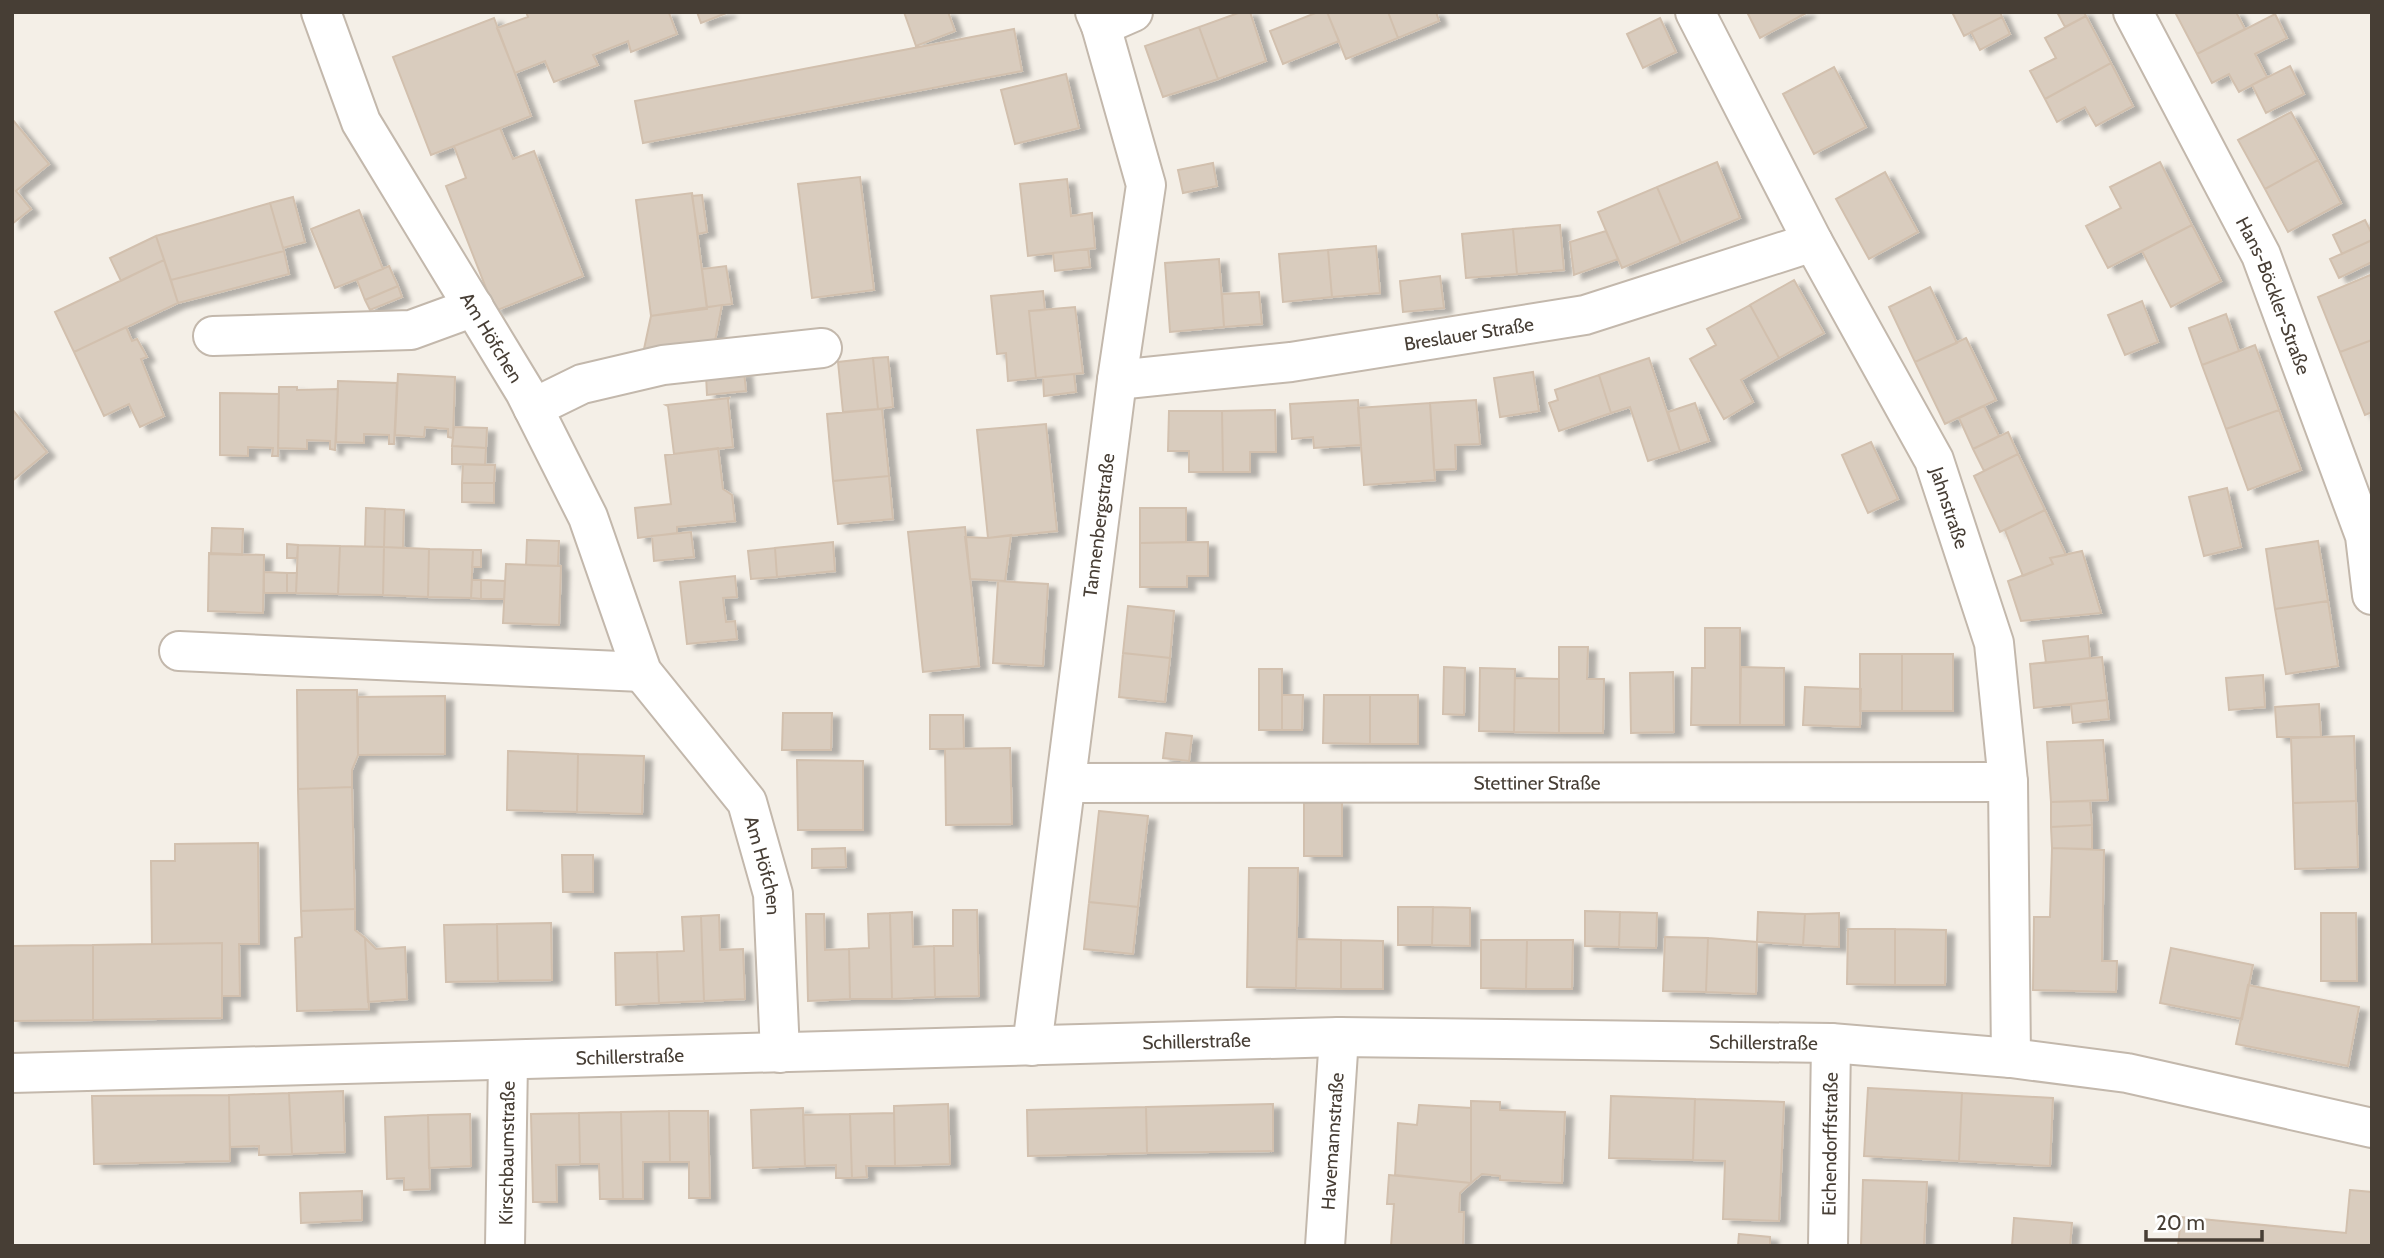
<svg xmlns="http://www.w3.org/2000/svg" width="2384" height="1258" font-family="Cabin,sans-serif">
<style>
.building{fill:#d9ccbe;stroke:#d2c0ae;stroke-width:2;filter:url(#shadow)}
.lines{fill:none;stroke-linecap:round;stroke-linejoin:round}
.minor-casing{stroke:#c3b8ac;stroke-width:42}
.minor{stroke:#fff;stroke-width:38}
.labels{text-anchor:middle;dominant-baseline:central;stroke-width:6;stroke-linejoin:round;paint-order:stroke}
.street-label{font-size:19px;fill:#473e35;stroke:#fff}
</style>
<defs>
<filter id="shadow"><feDropShadow dx="8" dy="4.5" stdDeviation="2" flood-color="#0004"/></filter>
</defs>
<rect width="100%" height="100%" fill="#f4efe7"/>
<path class="building" d="M526,12H671L669,13L677,34L631,52L628,41L593,55L598,65L554,82L545,61L515,73L497,28L528,17Z
M697,12H729L701,23Z
M904,12H948L955,31L916,46Z
M1241,12H1250L1266,61L1218,79L1199,27Z
M1318,12H1327L1339,41L1283,64L1270,31Z
M1327,12H1388L1398,38L1346,59Z
M1388,12H1436L1439,21L1398,38Z
M1747,12H1808L1760,38Z
M1952,12H2000L2002,17L1964,36Z
M2057,12H2084L2086,16L2065,27Z
M2175,12H2236L2245,29L2197,54Z
M2275,14L2287,38L2255,54L2267,77L2239,92L2229,74L2212,83L2197,54Z
M2086,16L2111,63L2045,99L2030,71L2056,58L2045,38Z
M2002,17L2010,34L1980,50L1971,32Z
M494,18L531,116L431,155L393,57Z
M1660,18L1676,52L1643,68L1627,34Z
M1199,27L1218,79L1163,97L1145,46Z
M1014,29L1022,71L643,143L635,101Z
M2111,63L2133,106L2096,126L2085,107L2057,122L2045,99Z
M2290,66L2304,94L2266,113L2252,85Z
M1834,67L1866,127L1814,154L1783,94Z
M1066,74L1079,128L1015,144L1001,90Z
M2291,112L2318,160L2265,189L2238,140Z
M12,119L49,164L16,191L31,209L12,224Z
M500,128L513,159L534,151L583,276L495,311L446,186L466,178L454,146Z
M2318,160L2341,203L2288,232L2265,189Z
M1717,162L1740,218L1681,243L1657,187Z
M2160,162L2192,225L2108,268L2086,226L2121,208L2110,187Z
M1213,163L1217,186L1183,193L1178,170Z
M1885,172L1918,232L1869,259L1836,199Z
M860,177L874,290L812,298L798,184Z
M1067,179L1071,216L1092,213L1095,248L1028,256L1020,184Z
M1657,187L1681,243L1622,268L1598,212Z
M692,193L707,309L651,316L636,200Z
M702,195L707,232L698,234L692,196Z
M293,197L305,242L283,248L270,203Z
M270,203L284,251L171,280L156,236Z
M359,210L383,269L335,288L311,229Z
M2365,220L2372,234V240L2342,254L2333,235Z
M1560,225L1564,270L1517,274L1513,229Z
M2192,225L2221,281L2171,307L2142,251Z
M1513,229L1517,274L1466,278L1462,234Z
M1606,231L1618,259L1574,275L1570,242Z
M156,236L164,260L121,281L110,258Z
M2372,240V262L2339,278L2330,259Z
M1376,246L1380,293L1332,297L1328,250Z
M1088,249L1090,267L1055,271L1053,253Z
M1328,250L1332,297L1283,302L1279,254Z
M284,251L289,274L178,303L171,280Z
M1219,259L1224,327L1170,332L1165,263Z
M164,260L178,303L74,352L55,312Z
M389,266L398,286L365,300L357,280Z
M726,266L732,304L707,307L702,269Z
M2370,275L2372,280V340L2340,352L2318,297Z
M1440,276L1444,308L1403,312L1400,281Z
M1794,280L1824,333L1779,358L1750,305Z
M398,286L402,297L370,310L365,300Z
M1930,287L1957,343L1915,362L1889,307Z
M1043,291L1045,310L1029,311L1036,378L1008,381L1006,353L997,354L991,296Z
M1259,292L1262,324L1224,327L1222,294Z
M2142,301L2158,342L2125,355L2108,315Z
M722,305L714,346L663,353L644,349L651,316Z
M1750,305L1779,358L1741,380L1753,402L1724,419L1690,359L1716,345L1707,329Z
M1075,307L1083,373L1036,378L1029,311Z
M2226,314L2239,351L2202,365L2189,328Z
M126,327L132,341L137,339L147,357L141,359L164,416L140,427L129,404L104,416L74,352Z
M1966,338L1996,400L1945,424L1915,362Z
M2372,340V412L2365,415L2340,352Z
M2255,345L2279,410L2226,429L2202,365Z
M888,357L893,407L878,409L873,358Z
M873,358L878,409L843,412L838,362Z
M1649,358L1680,451L1648,461L1630,407L1611,413L1599,375Z
M744,371L746,391L707,395L706,375Z
M1533,372L1539,411L1500,417L1494,378Z
M398,374L455,377L453,438L448,437V429L425,427L424,437L395,435Z
M1074,374L1076,392L1044,396L1043,377Z
M1599,375L1611,413L1559,431L1549,403L1558,400L1555,390Z
M338,381L397,383L394,444H389V435L364,434V443L336,442Z
M279,387H297V390L338,389L335,450L330,449V441L307,440V449L278,448Z
M220,393L279,394L278,456H272L273,448L248,447V456L220,455Z
M729,398L728,400L733,447L674,454L668,406L666,405Z
M1358,400L1361,445L1314,448L1313,437L1292,439L1290,404Z
M1476,400L1480,444L1455,445L1456,469L1434,470L1430,403Z
M1430,403L1435,480L1364,485L1358,408Z
M1695,403L1709,441L1680,451L1668,412Z
M1984,406L1999,436L1973,449L1959,418Z
M12,409L47,452L12,481Z
M882,409L889,476L833,481L827,414Z
M1275,410L1276,452H1250V472H1223L1222,411Z
M2279,410L2301,470L2248,490L2226,429Z
M1169,411H1222L1223,472H1189V451H1168Z
M1046,424L1057,531L988,538L977,430Z
M454,427L487,428L486,448L452,446Z
M2008,432L2018,454L1984,471L1973,449Z
M1871,442L1898,499L1868,513L1842,455Z
M452,446L486,448L485,465L452,464Z
M718,448L723,489L732,495L735,521L677,527V533L638,538L635,508L671,504L665,455Z
M2018,454L2045,510L2000,532L1974,476Z
M463,464L495,465L494,483H462Z
M889,476L893,519L838,524L833,481Z
M462,483H494V503L462,502Z
M2227,488L2241,547L2204,556L2189,497Z
M366,508L385,509L384,547H365Z
M1140,508H1186V542L1140,543Z
M385,509L404,510L403,548L384,547Z
M2045,510L2066,555L2050,558L2053,564L2023,576L2005,530Z
M965,527L979,666L923,672L908,532Z
M212,528L243,529L242,555L211,554Z
M691,532L694,557L654,561L652,536Z
M1011,535L1005,581L970,579L965,537L988,538Z
M527,540L559,541L558,566L526,565Z
M2318,541L2328,601L2275,609L2266,549Z
M833,542L835,571L777,577L775,548Z
M1208,542V576H1187V587H1140V543Z
M287,544L298,545L297,558H287Z
M298,545L340,546L338,594L296,593Z
M340,546L384,547L383,595L338,594Z
M384,547L429,549L428,597L383,595Z
M775,548L777,577L751,579L748,551Z
M429,549L473,550L471,598L428,597Z
M473,550H481V567H472Z
M2082,551L2101,613L2021,621L2008,581L2053,564L2050,558Z
M209,553L264,555L263,613L208,611Z
M506,564L561,566L559,625L503,623Z
M264,572L287,573V593H264Z
M287,573H297L296,593H287Z
M735,576L737,597L723,598L726,622L735,621L737,639L687,644L680,582Z
M472,580H481V599L471,598Z
M481,580L505,581L504,599H481Z
M998,581L1048,584L1043,666L993,663Z
M2328,601L2338,666L2286,674L2275,609Z
M1128,606L1174,611L1170,658L1123,653Z
M1705,628H1740V725H1691L1692,668H1705Z
M2088,636L2090,658L2046,663L2043,641Z
M1559,647H1588L1587,679H1604L1603,733H1559Z
M1123,653L1170,658L1165,702L1119,697Z
M1860,654H1902V711H1860Z
M1902,654H1953V711H1902Z
M2102,657L2107,700L2034,708L2030,664Z
M1444,667L1465,668L1464,715L1443,714Z
M1741,667L1784,668V725H1740Z
M1480,668L1515,669L1514,732L1479,731Z
M1259,669H1282V730H1259Z
M1673,672L1674,732L1631,733L1630,673Z
M2263,675L2265,707L2229,710L2226,678Z
M1515,678L1559,679V733L1514,732Z
M1805,687L1861,689L1860,727L1803,725Z
M297,690H357L358,755L352,770V787L298,789Z
M1282,695H1303L1302,730H1282Z
M1324,695H1370V744L1323,743Z
M1370,695H1418V744H1370Z
M445,696V754L358,755V697Z
M2107,700L2109,719L2073,723L2071,704Z
M2319,704L2321,737H2277L2275,707Z
M783,713H832L831,750H782Z
M930,715H963L964,749H930Z
M1166,733L1192,736L1189,761L1163,758Z
M2354,736L2356,801L2293,803L2291,738Z
M2103,740L2108,800L2051,802L2047,742Z
M1010,748L1012,824L946,825L945,749Z
M508,751L578,754L577,812L507,810Z
M578,754L644,756L642,814L577,812Z
M797,760L863,761V830H798Z
M352,787L355,909L301,911L298,789Z
M2090,801L2092,825L2051,827V802Z
M2356,801L2358,867L2295,869L2293,803Z
M1342,802V856H1304V803Z
M1099,811L1148,816L1138,907L1089,902Z
M2092,825V849L2052,848L2051,827Z
M258,843L259,944H239L240,996H222V943L152,944L151,861H175V844Z
M845,848L846,867L812,868V849Z
M2052,848L2104,850L2102,961H2117L2116,992L2033,990L2034,917H2050Z
M562,855H593V892H563Z
M1249,868H1298L1296,988L1247,987Z
M1089,902L1138,907L1133,954L1084,949Z
M1398,907H1433L1432,945H1398Z
M1433,907L1470,908V946L1432,945Z
M355,909V930L365,938L369,1009L297,1011L295,938L302,937L301,911Z
M953,910H977L979,996L935,997L934,946H953Z
M1585,911L1620,912L1619,947L1585,946Z
M912,912L913,947L934,946L935,997L892,999L890,913Z
M1620,912L1657,913L1656,948L1619,947Z
M1758,912L1805,914L1803,945L1757,942Z
M890,913L892,999H850L849,949L869,948L868,914Z
M1839,913V947L1803,945L1805,914Z
M2321,913H2356L2357,981H2321Z
M806,914H824L825,950L849,949L850,999L808,1001Z
M719,915L720,950L743,949L745,999L704,1001L701,916Z
M701,916L704,1001L659,1003L657,952L684,951L682,917Z
M551,923L552,980L498,981L497,924Z
M497,924L498,981L446,982L444,925Z
M1848,929H1895V985L1847,984Z
M1895,929L1946,930L1945,985H1895Z
M1665,937L1708,938L1706,992L1663,991Z
M365,938L376,949L405,947L407,999L368,1002Z
M1708,938L1757,942L1756,994L1706,992Z
M1297,939L1341,940V989L1296,988Z
M1341,940L1383,941V989H1341Z
M1481,940H1527L1526,989L1481,988Z
M1527,940H1573L1572,989H1526Z
M222,943V1018L93,1020V945Z
M93,945V1020L12,1021V946Z
M2171,948L2253,965L2242,1019L2160,1003Z
M657,952L659,1003L616,1005L615,953Z
M2248,985L2359,1007L2348,1066L2236,1044Z
M1868,1088L1962,1093L1959,1161L1864,1156Z
M343,1091L345,1152L292,1154L289,1093Z
M289,1093L292,1154L259,1155V1146L230,1147L229,1095Z
M1962,1093L2053,1098L2050,1166L1959,1161Z
M229,1095L230,1161L94,1164L92,1096Z
M1611,1096L1695,1099L1693,1160L1609,1158Z
M1695,1099L1784,1102L1779,1221L1723,1219L1725,1161L1693,1160Z
M1471,1101L1500,1102V1110L1565,1112L1562,1183L1500,1180V1176L1482,1174L1471,1183Z
M948,1104L950,1164L895,1166L894,1106Z
M1273,1104V1151L1147,1153L1146,1107Z
M1419,1105L1471,1108V1183L1395,1175L1398,1123L1417,1125Z
M1146,1107L1147,1153L1028,1156L1027,1110Z
M803,1108L805,1166L753,1168L751,1110Z
M669,1111L670,1162H643V1199H623L621,1112Z
M669,1111H708L710,1198H689V1162H670Z
M621,1112L623,1199H600L599,1164H580L579,1113Z
M579,1113L580,1164L556,1165L557,1202H533L531,1114Z
M894,1113L895,1166H866L867,1177L852,1178L850,1114Z
M470,1114L471,1166L429,1168L428,1115Z
M850,1114L852,1178H836V1165L805,1166L803,1115Z
M428,1115L430,1189L404,1190V1178L387,1179L385,1117Z
M1389,1175L1471,1183L1460,1193L1459,1212H1464L1463,1246H1391L1394,1204H1387Z
M1863,1180L1927,1182L1924,1246H1861Z
M2350,1190L2372,1192V1246H2178L2181,1217L2346,1233Z
M362,1191V1220L301,1223L300,1193Z
M2014,1218L2072,1223L2070,1246H2012Z
M1739,1234L1770,1237V1246H1738Z"/>
<g class="lines">
<defs>
<g id="minor">
<path id="s1" d="M321,12L361,122L525,392L588,517L642,672L747,802L773,894L780,1053"/>
<path id="s2" d="M1695,12L1813,242L1934,460L1994,643L2008,782L2011,1058"/>
<path id="s3" d="M2133,12L2261,255L2365,536L2372,595"/>
<path d="M1101,26L1133,12"/>
<path d="M213,336L411,330L474,307"/>
<path id="s4" d="M1117,380L1291,362L1585,315L1813,242"/>
<path d="M533,408L582,384L663,365L822,348"/>
<path d="M179,651L642,672"/>
<path id="s5" d="M1066,783L2008,782"/>
<path id="s6" d="M1032,1046L1117,380L1146,185L1101,26L1095,12"/>
<path id="s7" d="M12,1073L1339,1037L1831,1043L2011,1058L2127,1073L2372,1128"/>
<path id="s8" d="M505,1246L508,1061"/>
<path id="s9" d="M1325,1246L1339,1037"/>
<path id="s10" d="M1828,1246L1831,1043"/>
</g>
</defs>
<use href="#minor" class="minor-casing"/>
<use href="#minor" class="minor"/>
</g>
<g class="labels">
<g class="street-label">
<text stroke="none"><textPath href="#s3" startOffset="317">Hans-Böckler-Straße</textPath></text>
<text stroke="none"><textPath href="#s4" startOffset="355">Breslauer Straße</textPath></text>
<text stroke="none"><textPath href="#s1" startOffset="369">Am Höfchen</textPath></text>
<text stroke="none"><textPath href="#s2" startOffset="558">Jahnstraße</textPath></text>
<text stroke="none"><textPath href="#s6" startOffset="525">Tannenbergstraße</textPath></text>
<text stroke="none"><textPath href="#s5" startOffset="471">Stettiner Straße</textPath></text>
<text stroke="none"><textPath href="#s1" startOffset="970">Am Höfchen</textPath></text>
<text stroke="none"><textPath href="#s7" startOffset="1185">Schillerstraße</textPath></text>
<text stroke="none"><textPath href="#s7" startOffset="1752">Schillerstraße</textPath></text>
<text stroke="none"><textPath href="#s7" startOffset="618">Schillerstraße</textPath></text>
<text stroke="none"><textPath href="#s9" startOffset="105">Havemannstraße</textPath></text>
<text stroke="none"><textPath href="#s10" startOffset="102">Eichendorffstraße</textPath></text>
<text stroke="none"><textPath href="#s8" startOffset="93">Kirschbaumstraße</textPath></text>
</g>
</g>
<rect width="2384" height="1258" fill="none" stroke="#473e35" stroke-width="28"/>
<path d="M2146 1230v10h116v-10" fill="none" stroke="#473e35" stroke-width="3.5"/>
<text x="2156" y="1230" font-size="21" fill="#473e35" stroke="#ffffff" stroke-width="5" paint-order="stroke">20 m</text>
</svg>
